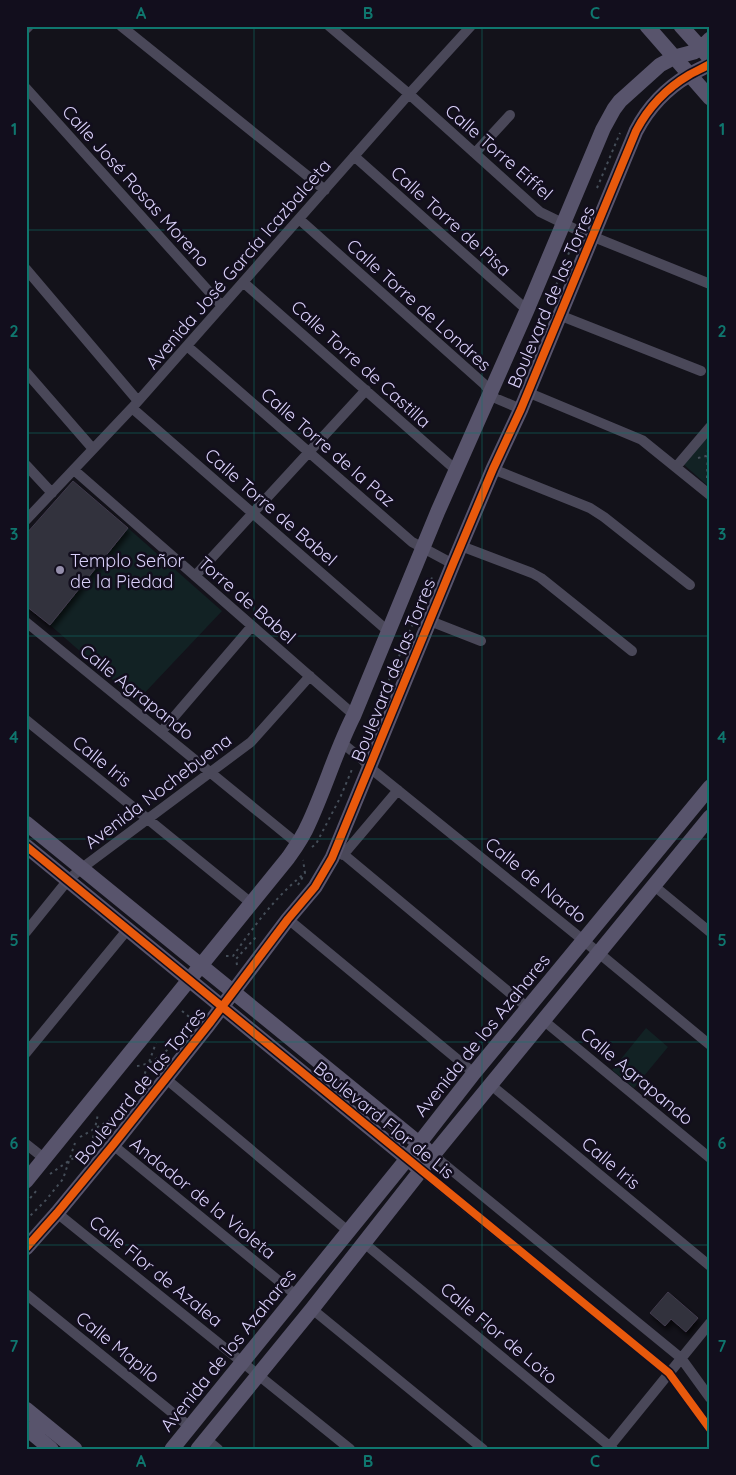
<svg xmlns="http://www.w3.org/2000/svg" width="736" height="1475" font-family="Quicksand,sans-serif">
<style>
.green{fill:#122224}
.building{fill:#32303c;stroke:#413c4d;filter:url(#shadow)}
.lines{fill:none;stroke-linecap:round;stroke-linejoin:round}
.path{stroke:#454e59;stroke-width:2;stroke-dasharray:2.5 4;stroke-linecap:butt}
.street{stroke:#4a4859;stroke-width:10}
.secondary{stroke:#58546c;stroke-width:15}
.cycleway-casing{stroke:#120e1d;stroke-width:11}
.cycleway{stroke:#e8590c;stroke-width:8}
.grid{fill:none;stroke:#0f766e;stroke-width:1;stroke-opacity:0.55}
.poi-dot{fill:#948eab;stroke:#120e1d;stroke-width:2}
.labels{text-anchor:middle;dominant-baseline:central;stroke-width:5;stroke-linejoin:round;paint-order:stroke}
.street-label{font-size:18px;fill:#d9d0f9;stroke:#120e1d}
.poi-label{font-size:18px;fill:#d9d0f9;stroke:#120e1d;text-anchor:start}
.neatline{fill:none;stroke:#0f766e;stroke-width:2}
.grid-label{font-size:16px;text-anchor:middle;font-weight:bold;fill:#0f766e}
</style>
<defs>
<filter id="shadow"><feDropShadow dx="2.5" dy="4.5" stdDeviation="2.5" flood-color="#0009"/></filter>
</defs>
<rect width="100%" height="100%" fill="#13121a"/>
<path class="green" d="M710,430V481L707,485L682,463Z
M128,528L222,611L137,701L50,625Z
M646,1028L668,1047L634,1088L612,1070Z"/>
<path class="building" d="M73,481L128,528L50,625L26,606V534Z
M668,1292L698,1318L686,1332L671,1319L665,1326L650,1313Z"/>
<g class="lines">
<path class="path" d="M597,188L620,133
M549,303L574,240
M698,458L710,455
M707,478L708,445
M419,610L433,575
M361,746L414,621
M312,847L316,844L340,798L353,767
M298,885L305,873
M226,956H233C255,925 275,897 305,873L303,860
M237,965L236,959L256,937
M182,1011L193,1020
M137,1066C161,1063 179,1038 193,1020L196,1019
M138,1092L156,1043
M80,1137L119,1115
M50,1174L70,1160L88,1151L93,1138L98,1114
M26,1203L37,1190
M26,1220L46,1200L63,1179L75,1143"/>
<path class="street" d="M121,26L325,190
M329,26L409,94L540,212L579,231L710,284
M26,29L29,26
M26,88L222,306
M475,153L510,115
M354,156L527,310
M299,219L484,384L495,398L521,409
M26,269L138,401
M243,282L457,471
M559,315L701,371
M187,346L412,542L453,564
M26,372L93,449
M527,392L642,440L710,495
M132,408L389,632
M26,465L52,493
M676,467L710,427
M493,469L590,508L604,517L690,585
M74,470L354,715
M26,520L132,408L409,94L471,26
M461,546L532,573L541,578L632,651
M195,576L366,390
M430,621L481,641
M26,622L298,844
M26,720L251,903
M161,732L252,626
M341,742L363,760L369,767L583,940L710,1045
M336,848L528,1008
M343,855L398,790
M653,885L710,932
M288,919L474,1073
M26,932L68,880L82,868L251,742L310,676
M543,1020L710,1158
M26,1053L128,929
M165,1078L348,1231
M491,1085L710,1266
M26,1144L45,1159
M113,1145L296,1295
M433,1155L681,1358L710,1398
M422,1171L669,1373L710,1429
M57,1213L350,1449
M364,1243L613,1449
M26,1294L190,1427
M312,1309L483,1449
M206,1439L218,1449
M610,1446L710,1323"/>
<path class="secondary" d="M647,26L710,98
M681,26L707,55
M26,823L426,1149
M26,846L415,1165
M26,1181L288,858C295,848 303,837 308,825C325,789 336,750 354,715L438,511L527,310L603,129L614,109L620,101L660,65L675,57L694,52L701,48L710,39
M26,1248L57,1213L113,1145L209,1024L288,919L315,887L332,858L453,564L493,469L521,409L636,131C648,108 667,88 689,75C696,71 703,68 710,64
M26,1409L75,1449
M26,1428L51,1449
M172,1449L407,1159L474,1073L710,787
M198,1449L312,1309L433,1155L710,817"/>
<defs>
<path id="cycleway" d="M26,846L669,1373L710,1429
M26,1248L57,1213L113,1145L209,1024L288,919L315,887L332,858L453,564L493,469L521,409L636,131C648,108 667,88 689,75C696,71 703,68 710,64"/>
</defs>
<use href="#cycleway" class="cycleway-casing"/>
<use href="#cycleway" class="cycleway"/>
</g>
<path class="grid" d="M254,26V1449M482,26V1449M26,230H710M26,433H710M26,636H710M26,839H710M26,1042H710M26,1245H710"/>
<circle class="poi-dot" cx="60" cy="570" r="5"/>
<g class="labels">
<g class="street-label">
<text transform="translate(499 152) rotate(41)">Calle Torre Eiffel</text>
<text transform="translate(136 186) rotate(48)">Calle José Rosas Moreno</text>
<text transform="translate(451 221) rotate(42)">Calle Torre de Pisa</text>
<text transform="translate(238 264) rotate(-49)">Avenida José García Icazbalceta</text>
<text transform="translate(551 297) rotate(-67)">Boulevard de las Torres</text>
<text transform="translate(419 305) rotate(42)">Calle Torre de Londres</text>
<text transform="translate(361 364) rotate(42)">Calle Torre de Castilla</text>
<text transform="translate(328 447) rotate(41)">Calle Torre de la Paz</text>
<text transform="translate(271 507) rotate(41)">Calle Torre de Babel</text>
<text transform="translate(247 600) rotate(41)">Torre de Babel</text>
<text transform="translate(393 670) rotate(-68)">Boulevard de las Torres</text>
<text transform="translate(137 692) rotate(39)">Calle Agrapando</text>
<text transform="translate(102 761) rotate(39)">Calle Iris</text>
<text transform="translate(158 791) rotate(-37)">Avenida Nochebuena</text>
<text transform="translate(536 880) rotate(39)">Calle de Nardo</text>
<text transform="translate(482 1035) rotate(-51)">Avenida de los Azahares</text>
<text transform="translate(637 1076) rotate(40)">Calle Agrapando</text>
<text transform="translate(140 1086) rotate(-51)">Boulevard de las Torres</text>
<text transform="translate(384 1120) rotate(39)">Boulevard Flor de Lis</text>
<text transform="translate(611 1163) rotate(40)">Calle Iris</text>
<text transform="translate(203 1198) rotate(39)">Andador de la Violeta</text>
<text transform="translate(156 1271) rotate(39)">Calle Flor de Azalea</text>
<text transform="translate(499 1333) rotate(40)">Calle Flor de Loto</text>
<text transform="translate(118 1347) rotate(39)">Calle Mapilo</text>
<text transform="translate(228 1350) rotate(-51)">Avenida de los Azahares</text>
</g>
<g class="poi-label">
<text x="70" y="560">Templo Señor<tspan x="70" dy="21">de la Piedad</tspan></text>
</g>
</g>
<rect width="736" height="1475" fill="none" stroke="#120e1d" stroke-width="55"/>
<rect x="28" y="28" width="680" height="1420" class="neatline"/>
<g class="grid-label">
<text x="141" y="19">A</text>
<text x="368" y="19">B</text>
<text x="595" y="19">C</text>
<text x="14" y="135">1</text>
<text x="722" y="135">1</text>
<text x="14" y="337">2</text>
<text x="722" y="337">2</text>
<text x="14" y="540">3</text>
<text x="722" y="540">3</text>
<text x="14" y="743">4</text>
<text x="722" y="743">4</text>
<text x="14" y="946">5</text>
<text x="722" y="946">5</text>
<text x="14" y="1149">6</text>
<text x="722" y="1149">6</text>
<text x="14" y="1352">7</text>
<text x="722" y="1352">7</text>
<text x="141" y="1467">A</text>
<text x="368" y="1467">B</text>
<text x="595" y="1467">C</text>
</g>
</svg>
